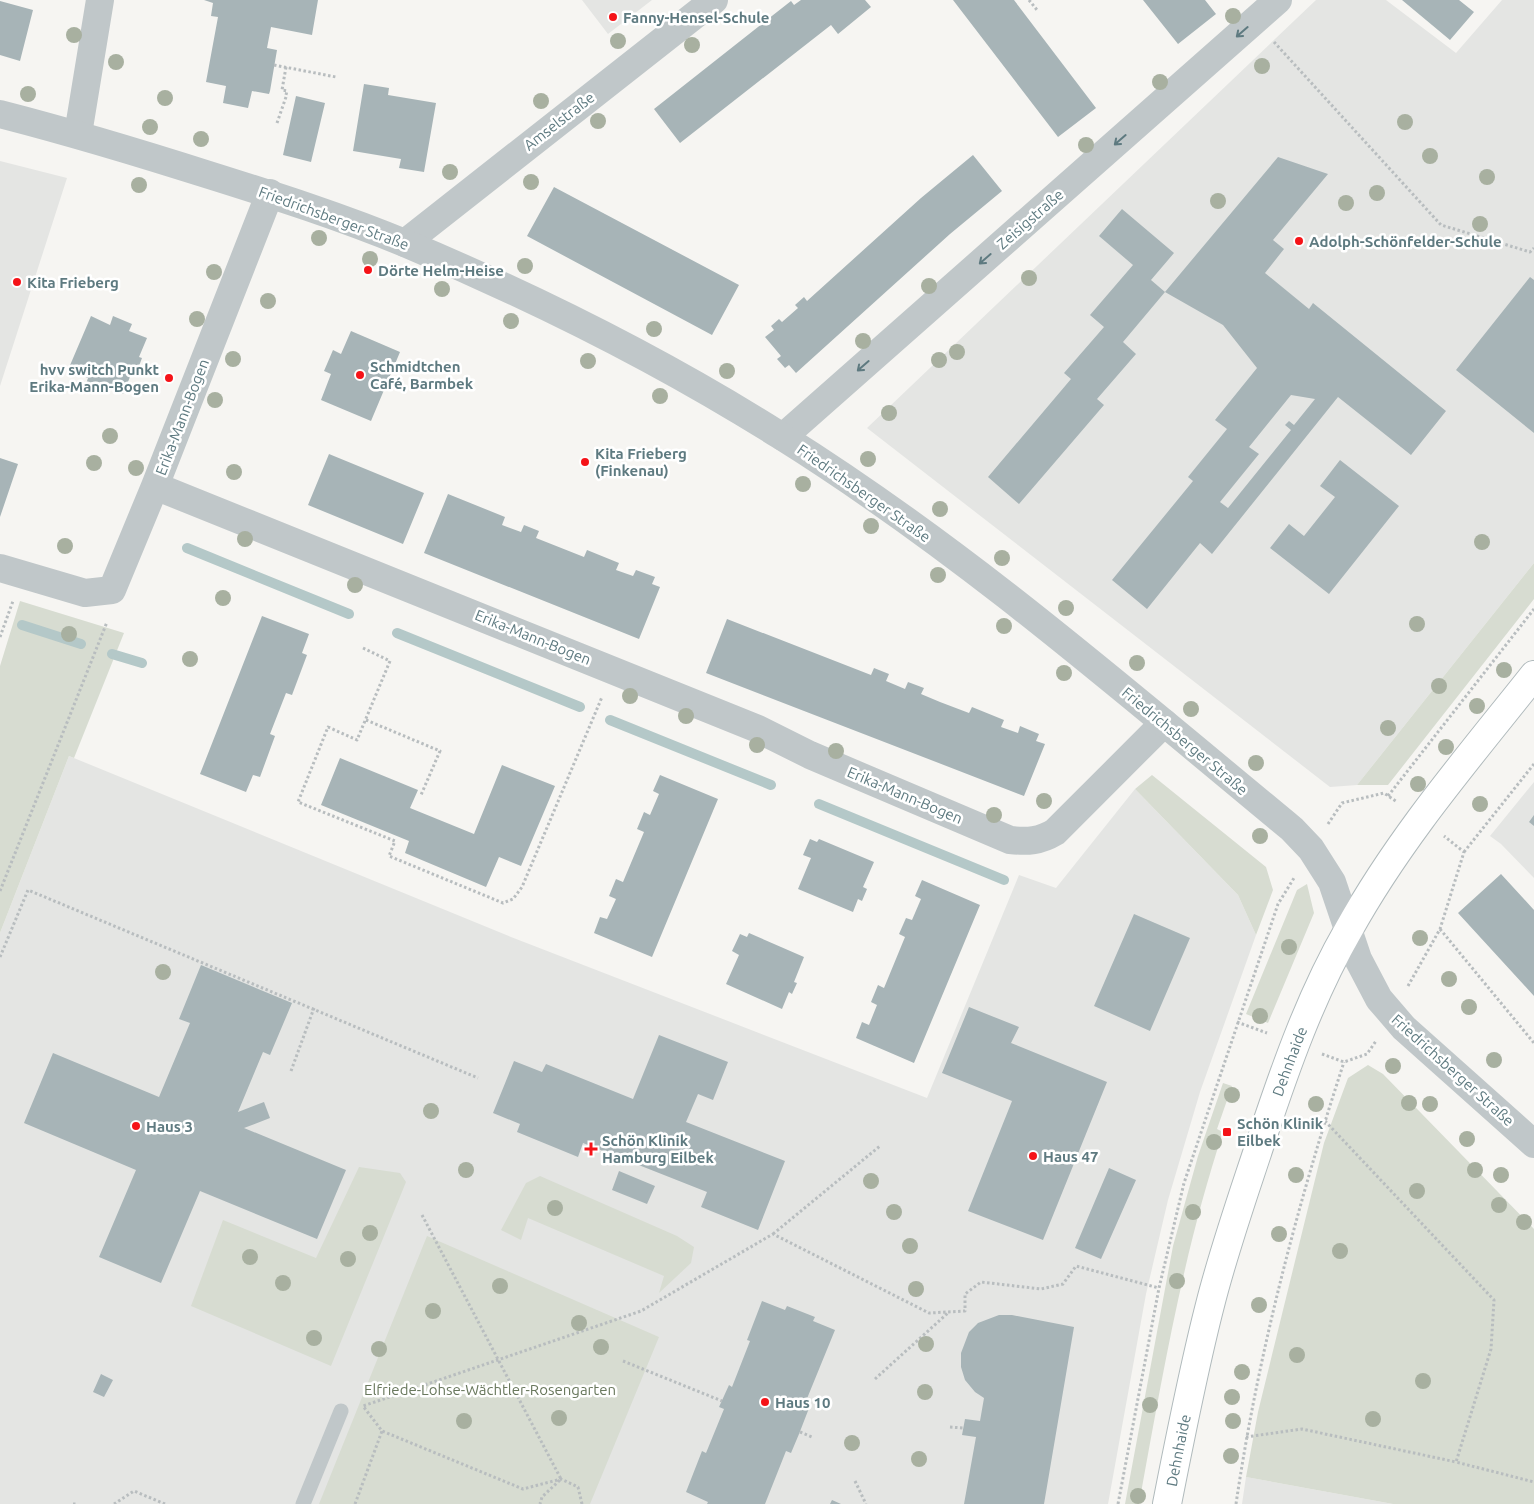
<svg xmlns="http://www.w3.org/2000/svg" width="1534" height="1504" font-family="Ubuntu,sans-serif">
<style>
.built{fill:#e4e5e3}
.green{fill:#d7dcd1}
.lines{fill:none;stroke-linecap:round;stroke-linejoin:round}
.stream{stroke:#b4c8c8;stroke-width:10}
.building{fill:#a7b4b7;fill-rule:evenodd}
.secondary-casing{stroke:#b0babc;stroke-width:30}
.path{stroke:#b8bdbf;stroke-width:3;stroke-dasharray:2.5 2.5;stroke-linecap:butt}
.service{stroke:#c0c7c9;stroke-width:15}
.minor{stroke:#c0c7c9;stroke-width:28}
.tertiary{stroke:#c0c7c9;stroke-width:28}
.secondary{stroke:#fff;stroke-width:28}
.tree{fill:#a8b0a0}
.oneway{stroke:#5e7a80}
.poi-dot{fill:#f51318;stroke:#fff;stroke-width:2}
.labels{text-anchor:middle;dominant-baseline:central;stroke-width:5;stroke-linejoin:round;paint-order:stroke}
.poi-label{font-size:15px;font-weight:bold;fill:#5e7a80;stroke:#fff;text-anchor:start}
.street-label{font-size:15px;fill:#5e7a80;stroke:#fff}
.park-label{font-size:15px;fill:#69785d;stroke:#fff}
</style>
<rect width="100%" height="100%" fill="#f6f5f2"/>
<path class="built" d="M582,0H652L608,34Z
M1316,0H1386L1456,53L1502,0H1534V563L1357,785L1330,787L867,428Z
M0,161L67,178L0,386Z
M69,756L511,937L927,1098L1019,875L1056,888L1135,789L1238,895L1256,935L1200,1092L1168,1200L1146,1294L1108,1504H0V933Z
M1534,782V878L1501,844L1490,836Z
M1246,1477L1393,1504H1242Z"/>
<path class="green" d="M1534,563V599L1388,785H1357Z
M20,601L124,633L74,758L69,756L0,933V666Z
M1152,775L1266,867L1273,890L1256,935L1238,895L1135,789Z
M1307,884L1314,913L1268,1023L1246,1014L1297,890Z
M1368,1065L1383,1074L1534,1229V1504H1393L1246,1477L1258,1412L1324,1143L1348,1078Z
M1223,1083L1232,1086L1217,1129L1223,1132C1183,1253 1162,1378 1139,1504H1125L1173,1246L1198,1156Z
M359,1167L400,1173L406,1182L331,1366L191,1306L223,1220L316,1258Z
M540,1176L677,1236L694,1247L691,1263L659,1293L664,1276L528,1218L521,1240L501,1230L526,1183Z
M427,1236L659,1337L590,1504H319Z"/>
<g class="lines">
<path class="stream" d="M187,548L349,614
M22,625L81,644
M397,633L580,707
M112,654L142,663
M610,720L771,785
M819,804L1004,880"/>
</g>
<path class="building" d="M204,0H318L312,35L271,27L267,48L277,50L270,91L269,94L252,91L248,108L223,103L226,86L206,82L218,17L211,16L213,3Z
M801,0H865L871,7L838,34L831,25L680,143L654,109L791,1L794,5Z
M953,0H1014L1096,108L1058,137Z
M1143,0H1205L1216,14L1178,44Z
M1402,0H1459L1474,12L1450,40Z
M0,1L33,10L20,61L0,55Z
M364,84L389,88L388,95L436,103L424,172L399,168L401,159L353,151Z
M296,96L325,103L311,162L283,155Z
M973,155L1002,191L950,234L796,373L789,365L785,368L777,359L781,356L765,337L774,330L771,326L779,319L782,322L798,308L795,305L804,297L807,301L921,198Z
M1278,157L1328,174L1273,240L1284,249L1265,273L1309,309L1313,303L1446,411L1411,455L1338,397L1212,554L1200,543L1147,609L1112,580L1193,481L1188,477L1227,429L1215,420L1257,368L1223,325L1165,292L1123,342L1136,354L1097,399L1104,405L1019,504L988,477L1071,379L1064,373L1104,327L1090,315L1133,265L1099,236L1122,209L1174,253L1151,280L1165,292ZM1291,395L1315,399L1294,425L1289,421L1285,425L1291,430L1228,508L1220,502L1259,454L1249,447Z
M554,187L739,285L712,335L527,236Z
M1530,277L1534,280V433L1456,370Z
M91,316L110,325L113,316L132,324L129,331L147,338L139,357L142,358L136,374L132,372L123,394L107,386L104,392L86,384L88,378L68,370Z
M351,331L400,352L371,421L321,400L331,374L324,371L333,350L341,354Z
M329,454L424,493L403,544L308,505Z
M0,458L18,464L0,517Z
M1340,460L1399,506L1329,594L1270,548L1289,524L1304,536L1335,497L1320,486Z
M448,494L505,517L502,525L521,532L524,525L539,531L536,538L584,557L587,550L619,563L616,570L633,576L636,570L655,577L652,584L660,587L639,639L424,553Z
M262,616L309,634L302,653L307,655L292,695L286,693L270,734L275,736L260,777L253,775L246,792L200,774Z
M727,619L871,675L874,668L889,674L886,681L905,689L908,682L924,688L921,694L940,702L969,713L972,707L1004,720L1001,727L1018,733L1020,726L1039,734L1036,741L1045,744L1024,796L706,673Z
M340,758L418,790L410,808L474,834L502,765L555,786L521,866L499,857L486,887L405,853L409,841L321,805Z
M660,775L718,799L652,957L594,933L600,917L607,919L616,899L609,896L616,879L623,882L644,832L637,829L644,812L650,815L659,794L653,791Z
M1534,815V826L1529,822Z
M810,839L817,842L819,839L874,862L863,887L867,889L862,901L858,899L853,912L798,889L811,858L803,855Z
M1501,874L1534,910V996L1458,913Z
M922,880L980,905L914,1063L856,1038L862,1022L869,1025L877,1005L871,1002L878,985L884,988L905,937L899,934L906,918L912,920L921,899L915,896Z
M1134,914L1190,938L1150,1031L1094,1006Z
M749,933L804,957L794,982L797,983L792,994L789,992L782,1009L726,984L739,955L732,951L740,934L747,937Z
M201,965L292,1003L270,1055L263,1052L238,1112L264,1102L270,1118L244,1128L346,1170L317,1239L200,1191L161,1283L99,1257L136,1170L24,1123L53,1053L159,1097L190,1023L179,1019Z
M969,1007L1019,1027L1011,1043L1107,1082L1043,1240L968,1211L1012,1101L942,1073Z
M659,1035L728,1062L713,1100L698,1094L686,1122L785,1161L758,1230L701,1207L707,1192L583,1143L578,1157L517,1132L520,1124L493,1113L514,1061L542,1072L546,1064L633,1099Z
M1109,1168L1136,1180L1101,1259L1075,1248Z
M619,1171L655,1186L647,1204L612,1190Z
M762,1301L785,1310L787,1306L815,1317L813,1321L835,1330L806,1401L811,1403L799,1434L791,1453L786,1451L765,1504H707L708,1502L686,1492L702,1451L706,1453L724,1409L719,1407L729,1385L732,1387L750,1341L747,1340Z
M999,1315H1012L1074,1327L1044,1504H964L976,1437L962,1435L965,1419L980,1421L984,1398L975,1392L965,1380L961,1367V1353L969,1332L978,1323Z
M101,1374L113,1380L104,1397L93,1392Z
M832,1500L841,1504H830Z"/>
<g class="lines">
<defs>
<g id="secondary">
<path id="s1" d="M1167,1504C1180,1438 1193,1371 1210,1305C1224,1249 1244,1193 1262,1138C1286,1066 1311,995 1349,929C1400,837 1469,757 1534,675"/>
</g>
</defs>
<use href="#secondary" class="secondary-casing"/>
<path class="path" d="M1029,0L1037,10
M1274,42L1441,225L1530,252L1534,248
M274,65L336,77
M286,67L282,90L287,91L286,95
M277,123L286,97
M0,637L13,601
M363,648L390,661L357,740L328,727L298,802L395,841L389,856L503,903L513,899L522,887L602,697
M366,720L440,751L421,795
M1388,796L1534,609
M1328,824L1342,803L1384,793L1397,802
M1464,852L1534,764
M0,891L107,622
M1440,929L1534,1043
M0,957L28,890L478,1078
M1408,986L1440,929L1464,852L1444,836
M1237,1022L1267,1033
M1322,1054L1344,1062L1367,1054L1376,1041
M291,1071L314,1008
M1325,1121L1494,1300L1491,1349L1456,1462L1534,1482
M422,1215L561,1479L542,1497L540,1504
M773,1234L880,1146
M623,1361L722,1401
M875,1379L949,1312
M950,1427L963,1428
M800,1432L812,1437
M1246,1437L1302,1429L1456,1462
M855,1481L866,1504
M73,1504H76
M114,1504L134,1491L165,1504
M355,1504L382,1431
M582,1504L578,1487L561,1479L523,1489L382,1431L363,1406L641,1311L773,1234L929,1313L965,1311V1294L981,1282L1041,1289L1063,1284L1076,1266L1159,1288
M1118,1504L1159,1288L1184,1183L1278,904L1294,878
M1236,1504C1258,1354 1297,1206 1344,1062"/>
<path class="service" d="M303,1504L341,1411"/>
<path class="minor" d="M78,134L100,0
M270,193L155,486L758,729L810,755L1010,840C1028,842 1040,841 1055,832L1164,723
M405,243L714,0
M783,437L1278,0
M0,568L85,593L112,590L155,486"/>
<path class="tertiary" d="M0,114C70,132 140,153 209,175C276,196 342,217 407,244C536,298 662,361 781,436C963,550 1126,692 1292,829L1311,849L1332,882L1358,959L1379,999L1404,1028L1534,1144"/>
<use href="#secondary" class="secondary"/>
</g>
<g class="tree">
<circle cx="1233" cy="16" r="8"/>
<circle cx="74" cy="35" r="8"/>
<circle cx="618" cy="41" r="8"/>
<circle cx="692" cy="45" r="8"/>
<circle cx="116" cy="62" r="8"/>
<circle cx="1262" cy="66" r="8"/>
<circle cx="1160" cy="82" r="8"/>
<circle cx="28" cy="94" r="8"/>
<circle cx="165" cy="98" r="8"/>
<circle cx="541" cy="101" r="8"/>
<circle cx="598" cy="121" r="8"/>
<circle cx="1405" cy="122" r="8"/>
<circle cx="150" cy="127" r="8"/>
<circle cx="201" cy="139" r="8"/>
<circle cx="1086" cy="145" r="8"/>
<circle cx="1430" cy="156" r="8"/>
<circle cx="450" cy="172" r="8"/>
<circle cx="1487" cy="177" r="8"/>
<circle cx="531" cy="182" r="8"/>
<circle cx="139" cy="185" r="8"/>
<circle cx="1377" cy="193" r="8"/>
<circle cx="1218" cy="201" r="8"/>
<circle cx="1346" cy="203" r="8"/>
<circle cx="1480" cy="224" r="8"/>
<circle cx="319" cy="238" r="8"/>
<circle cx="370" cy="259" r="8"/>
<circle cx="525" cy="266" r="8"/>
<circle cx="214" cy="272" r="8"/>
<circle cx="1029" cy="278" r="8"/>
<circle cx="929" cy="286" r="8"/>
<circle cx="442" cy="289" r="8"/>
<circle cx="268" cy="301" r="8"/>
<circle cx="197" cy="319" r="8"/>
<circle cx="511" cy="321" r="8"/>
<circle cx="654" cy="329" r="8"/>
<circle cx="863" cy="341" r="8"/>
<circle cx="957" cy="352" r="8"/>
<circle cx="233" cy="359" r="8"/>
<circle cx="939" cy="360" r="8"/>
<circle cx="588" cy="361" r="8"/>
<circle cx="727" cy="371" r="8"/>
<circle cx="660" cy="396" r="8"/>
<circle cx="215" cy="400" r="8"/>
<circle cx="889" cy="413" r="8"/>
<circle cx="110" cy="436" r="8"/>
<circle cx="868" cy="459" r="8"/>
<circle cx="94" cy="463" r="8"/>
<circle cx="136" cy="468" r="8"/>
<circle cx="234" cy="472" r="8"/>
<circle cx="803" cy="484" r="8"/>
<circle cx="940" cy="509" r="8"/>
<circle cx="871" cy="526" r="8"/>
<circle cx="245" cy="539" r="8"/>
<circle cx="1482" cy="542" r="8"/>
<circle cx="65" cy="546" r="8"/>
<circle cx="1002" cy="558" r="8"/>
<circle cx="938" cy="575" r="8"/>
<circle cx="355" cy="585" r="8"/>
<circle cx="223" cy="598" r="8"/>
<circle cx="1066" cy="608" r="8"/>
<circle cx="1417" cy="624" r="8"/>
<circle cx="1004" cy="626" r="8"/>
<circle cx="69" cy="634" r="8"/>
<circle cx="190" cy="659" r="8"/>
<circle cx="1137" cy="663" r="8"/>
<circle cx="1504" cy="670" r="8"/>
<circle cx="1064" cy="673" r="8"/>
<circle cx="1439" cy="686" r="8"/>
<circle cx="630" cy="696" r="8"/>
<circle cx="1477" cy="706" r="8"/>
<circle cx="1191" cy="709" r="8"/>
<circle cx="686" cy="716" r="8"/>
<circle cx="1388" cy="728" r="8"/>
<circle cx="757" cy="745" r="8"/>
<circle cx="1446" cy="747" r="8"/>
<circle cx="836" cy="751" r="8"/>
<circle cx="1256" cy="763" r="8"/>
<circle cx="1418" cy="784" r="8"/>
<circle cx="1044" cy="801" r="8"/>
<circle cx="1480" cy="804" r="8"/>
<circle cx="994" cy="815" r="8"/>
<circle cx="1260" cy="836" r="8"/>
<circle cx="1420" cy="938" r="8"/>
<circle cx="1289" cy="947" r="8"/>
<circle cx="163" cy="972" r="8"/>
<circle cx="1449" cy="979" r="8"/>
<circle cx="1469" cy="1007" r="8"/>
<circle cx="1260" cy="1016" r="8"/>
<circle cx="1494" cy="1060" r="8"/>
<circle cx="1393" cy="1066" r="8"/>
<circle cx="1232" cy="1095" r="8"/>
<circle cx="1409" cy="1103" r="8"/>
<circle cx="1316" cy="1104" r="8"/>
<circle cx="1430" cy="1104" r="8"/>
<circle cx="431" cy="1111" r="8"/>
<circle cx="1467" cy="1139" r="8"/>
<circle cx="1214" cy="1142" r="8"/>
<circle cx="466" cy="1170" r="8"/>
<circle cx="1475" cy="1170" r="8"/>
<circle cx="1296" cy="1175" r="8"/>
<circle cx="1501" cy="1175" r="8"/>
<circle cx="871" cy="1181" r="8"/>
<circle cx="1417" cy="1191" r="8"/>
<circle cx="1499" cy="1205" r="8"/>
<circle cx="555" cy="1208" r="8"/>
<circle cx="894" cy="1212" r="8"/>
<circle cx="1193" cy="1212" r="8"/>
<circle cx="1524" cy="1222" r="8"/>
<circle cx="370" cy="1233" r="8"/>
<circle cx="1279" cy="1234" r="8"/>
<circle cx="910" cy="1246" r="8"/>
<circle cx="1340" cy="1251" r="8"/>
<circle cx="250" cy="1257" r="8"/>
<circle cx="348" cy="1259" r="8"/>
<circle cx="1177" cy="1281" r="8"/>
<circle cx="283" cy="1283" r="8"/>
<circle cx="500" cy="1286" r="8"/>
<circle cx="916" cy="1289" r="8"/>
<circle cx="1259" cy="1305" r="8"/>
<circle cx="433" cy="1311" r="8"/>
<circle cx="579" cy="1323" r="8"/>
<circle cx="314" cy="1338" r="8"/>
<circle cx="926" cy="1344" r="8"/>
<circle cx="601" cy="1347" r="8"/>
<circle cx="379" cy="1349" r="8"/>
<circle cx="1297" cy="1355" r="8"/>
<circle cx="1242" cy="1372" r="8"/>
<circle cx="1423" cy="1381" r="8"/>
<circle cx="925" cy="1392" r="8"/>
<circle cx="1232" cy="1397" r="8"/>
<circle cx="1150" cy="1405" r="8"/>
<circle cx="559" cy="1418" r="8"/>
<circle cx="1373" cy="1419" r="8"/>
<circle cx="464" cy="1421" r="8"/>
<circle cx="1233" cy="1421" r="8"/>
<circle cx="852" cy="1443" r="8"/>
<circle cx="1231" cy="1456" r="8"/>
<circle cx="919" cy="1459" r="8"/>
<circle cx="1138" cy="1496" r="8"/>
</g>
<defs><path id="oneway-shaft" d="M-6 0H5M1.5-3L5.5 0L1.5 3" fill="none" stroke-width="1.6" stroke-linecap="round" stroke-linejoin="round" transform="scale(1.25)"/></defs>
<g class="oneway">
<use href="#oneway-shaft" transform="translate(1242 32) rotate(139)"/>
<use href="#oneway-shaft" transform="translate(1120 140) rotate(139)"/>
<use href="#oneway-shaft" transform="translate(985 259) rotate(139)"/>
<use href="#oneway-shaft" transform="translate(863 366) rotate(139)"/>
</g>
<g class="poi-dot">
<circle cx="613" cy="17" r="5"/>
<circle cx="1299" cy="241" r="5"/>
<circle cx="368" cy="270" r="5"/>
<circle cx="17" cy="282" r="5"/>
<circle cx="360" cy="375" r="5"/>
<circle cx="169" cy="378" r="5"/>
<circle cx="585" cy="462" r="5"/>
<circle cx="136" cy="1126" r="5"/>
<rect x="1222" y="1127" width="10" height="10" rx="2.5"/>
<path d="M588.5 1141.5h5v5h5v5h-5v5h-5v-5h-5v-5h5z"/>
<circle cx="1033" cy="1156" r="5"/>
<circle cx="765" cy="1402" r="5"/>
</g>
<g class="labels">
<g class="poi-label">
<text x="623" y="17">Fanny-Hensel-Schule</text>
<text x="1309" y="241">Adolph-Schönfelder-Schule</text>
<text x="378" y="270">Dörte Helm-Heise</text>
<text x="27" y="282">Kita Frieberg</text>
<text x="370" y="366">Schmidtchen<tspan x="370" dy="17">Café, Barmbek</tspan></text>
<text x="159" y="369" text-anchor="end">hvv switch Punkt<tspan x="159" dy="17">Erika-Mann-Bogen</tspan></text>
<text x="595" y="453">Kita Frieberg<tspan x="595" dy="17">(Finkenau)</tspan></text>
<text x="1237" y="1123">Schön Klinik<tspan x="1237" dy="17">Eilbek</tspan></text>
<text x="146" y="1126">Haus 3</text>
<text x="602" y="1140">Schön Klinik<tspan x="602" dy="17">Hamburg Eilbek</tspan></text>
<text x="1043" y="1156">Haus 47</text>
<text x="775" y="1402">Haus 10</text>
</g>
<g class="street-label">
<text transform="translate(559 121) rotate(-38)">Amselstraße</text>
<text transform="translate(334 218) rotate(20)">Friedrichsberger Straße</text>
<text transform="translate(1030 219) rotate(-41)">Zeisigstraße</text>
<text transform="translate(182 417) rotate(-69)">Erika-Mann-Bogen</text>
<text transform="translate(864 493) rotate(35)">Friedrichsberger Straße</text>
<text transform="translate(533 637) rotate(22)">Erika-Mann-Bogen</text>
<text transform="translate(1185 741) rotate(40)">Friedrichsberger Straße</text>
<text transform="translate(905 795) rotate(23)">Erika-Mann-Bogen</text>
<text stroke="none"><textPath href="#s1" startOffset="460">Dehnhaide</textPath></text>
<text transform="translate(1453 1070) rotate(42)">Friedrichsberger Straße</text>
<text stroke="none"><textPath href="#s1" startOffset="55">Dehnhaide</textPath></text>
</g>
<g class="park-label">
<text x="490" y="1389">Elfriede-Lohse-Wächtler-Rosengarten</text>
</g>
</g>
</svg>
